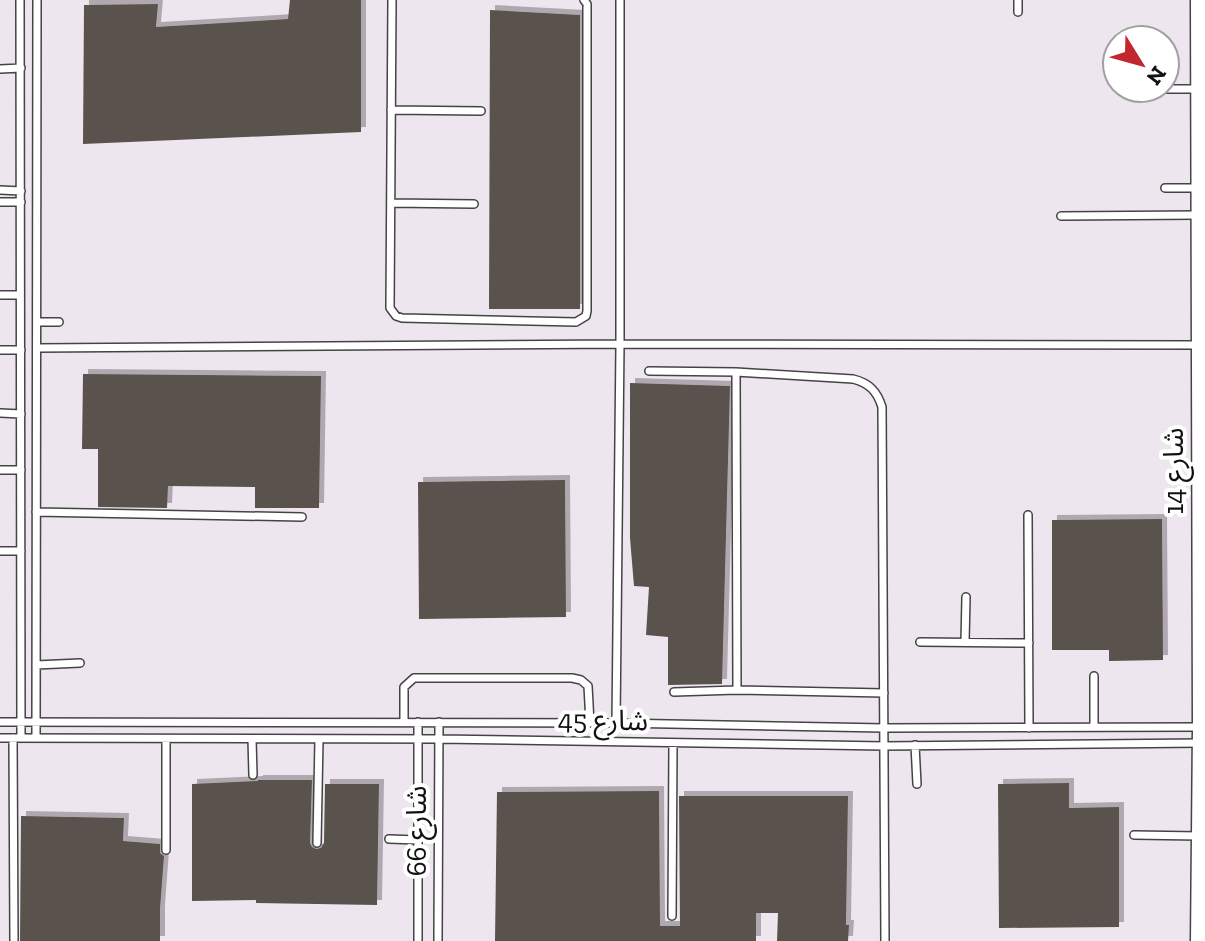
<svg xmlns="http://www.w3.org/2000/svg" width="1205" height="941" font-family="'Zilla Slab','Noto Sans Arabic',serif">
<style>
.industrial{fill:#eee6ef;fill-rule:evenodd}
.building{fill:#5a524d;filter:url(#shadow)}
.lines{fill:none;stroke-linecap:round;stroke-linejoin:round}
.lane-casing{stroke:#444;stroke-width:10}
.street-casing{stroke:#444;stroke-width:17}
.lane{stroke:#fff;stroke-width:7}
.street{stroke:#fff;stroke-width:14}
.labels{text-anchor:middle;dominant-baseline:central;stroke-width:8;stroke-linejoin:round;paint-order:stroke}
.street-label{font-size:28px;fill:#111;stroke:#fff}
</style>
<defs>
<filter id="shadow"><feDropShadow dx="5" dy="-5" stdDeviation="0" flood-color="#0004"/></filter>
</defs>
<rect width="100%" height="100%" fill="#fffdf5"/>
<path class="industrial" d="M0,0H1205V941H0ZM1117,40H1165V88H1117Z"/>
<path class="building" d="M290,0H361V132L83,144L84,5L158,4L156,27L288,19Z
M490,10L580,15V309H489Z
M83,374L321,376L319,508H255V487L168,486L167,508L98,507V449H82Z
M630,383L730,386L722,684L668,685V637L646,635L649,587L634,586L630,538Z
M565,480L566,617L419,619L418,482Z
M1162,519L1163,660L1109,661V650H1052V520Z
M258,780H312L310,843L312,847L316,849L321,848L324,843L325,784H379L377,905L256,903V900L192,901V784L258,781Z
M1069,783V808L1119,807V927L999,928L998,784Z
M659,791L660,926H680L679,796H848L846,925H849L848,941H777L778,913H756V941H495L497,792Z
M21,816L124,818L123,841L160,844V853L164,856L160,909V941H20Z"/>
<g class="lines">
<defs>
<path id="lane" d="M20,0L21,738
M392,0L390,308L396,316L402,318L576,322L586,316L587,311V4L584,0
M1018,0V12
M0,69L21,68
M1148,89H1198
M391,110L481,111
M1165,188H1199
M0,190L21,191
M0,202H21
M391,203L474,204
M1061,216L1199,215
M0,295H20
M37,322H59
M37,348L620,344L1199,345
M0,350H21
M649,371L736,372L853,379C869,383 877,391 882,407L885,941
M736,372L737,690
M0,413L21,414
M0,470H21
M36,512L302,517
M1028,515L1029,728
M0,551H21
M920,642L1029,643
M965,642L966,597
M36,665L80,663
M1094,676V726
M674,692L737,690L884,693
M0,722L616,723L884,728L1199,727
M404,722V687L414,678H572L581,680L588,686L590,723
M418,722V941
M616,723L620,344V0
M0,738L439,739L884,746L1202,743
M13,738L14,941
M36,738L37,0
M252,739L253,775
M915,745L917,784
M1134,835L1199,836
M389,839L418,840
M317,843L319,739
M166,850V739
M672,916L673,743
M438,941L439,722"/>
<path id="street" d="M1198,941L1200,727L1198,0"/>
</defs>
<use href="#lane" class="lane-casing"/>
<use href="#street" class="street-casing"/>
<use href="#lane" class="lane"/>
<use href="#street" class="street"/>
</g>
<g class="labels">
<g class="street-label">
<text transform="translate(1173 471) rotate(-90)">شارع 14</text>
<text transform="translate(603 720) rotate(1)">شارع 45</text>
<text transform="translate(416 831) rotate(-90)">شارع 66</text>
</g>
</g>
<g transform="translate(1141 64) rotate(127)"><circle r="38" fill="#ffffff" stroke="#a0a0a0" stroke-width="2"/>
<path d="M0-6L14 30L0 20L-14 30Z" fill="#c4262e"/>
<text y="-12" font-size="22" font-weight="bold" text-anchor="middle" fill="#111111">N</text>
</g>
</svg>
